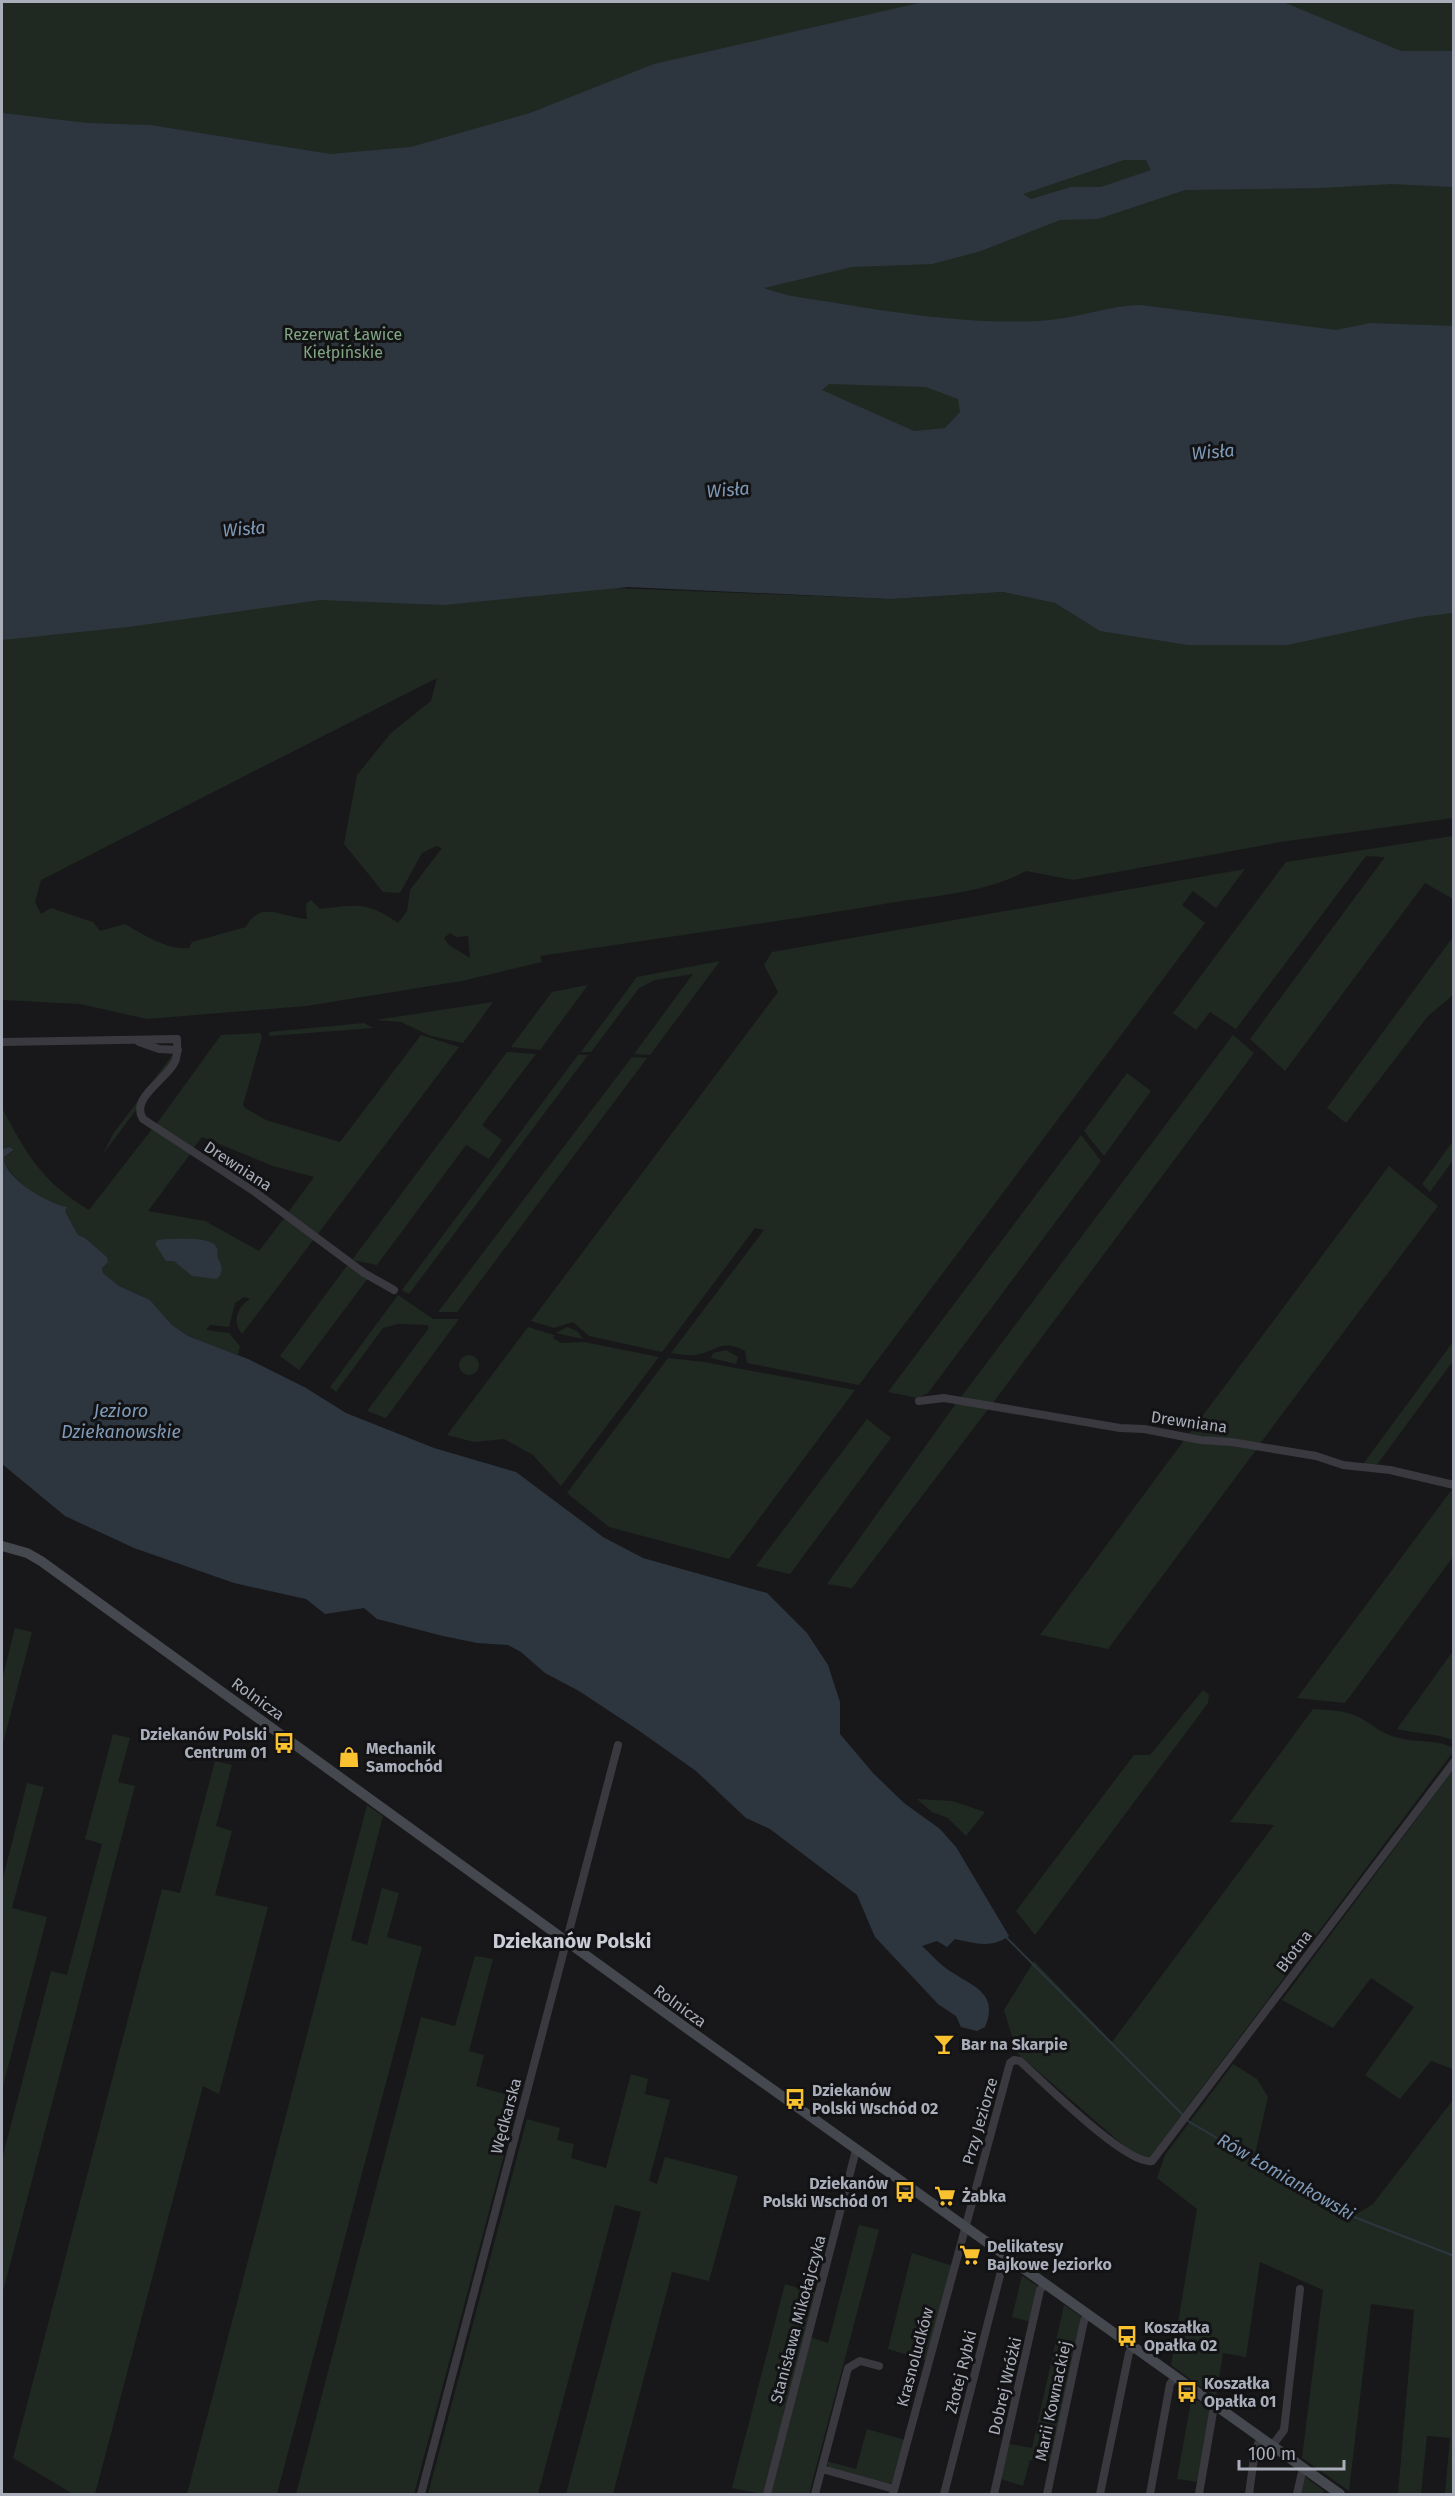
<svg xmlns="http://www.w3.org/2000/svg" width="1455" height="2496" font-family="'Fira Sans',sans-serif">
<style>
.green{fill:#1f2921;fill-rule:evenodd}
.water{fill:#2d363f;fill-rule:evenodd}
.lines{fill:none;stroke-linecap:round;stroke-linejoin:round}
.stream{stroke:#2d363f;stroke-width:2}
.street{stroke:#39393f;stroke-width:8}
.secondary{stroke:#46484f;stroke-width:10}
.labels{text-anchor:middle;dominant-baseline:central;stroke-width:6;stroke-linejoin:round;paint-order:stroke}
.park-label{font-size:16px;fill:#80a684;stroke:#131315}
.street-label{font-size:16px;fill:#a9aeba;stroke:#131315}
.poi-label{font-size:16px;font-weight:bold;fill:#a9aeba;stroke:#131315;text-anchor:start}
.water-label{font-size:18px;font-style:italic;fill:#7f9ab7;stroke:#131315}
.quarter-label{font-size:20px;font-weight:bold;fill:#cbcdd6;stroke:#131315}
</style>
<rect width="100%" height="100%" fill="#18181a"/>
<path class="green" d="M2,2H1453V593L708,542L615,588L891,599L1003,592L1055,603L1101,631L1137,636L1453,613V818L1281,842L1073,880L1026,871C984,894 930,896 884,904C770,923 655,939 540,956L542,962L462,981L306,1006L147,1019L80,1004L2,1000ZM437,678L431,701L391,733L357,775L344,844L383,892L400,893L422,853L436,846L442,848L410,890L407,911L398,923C365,901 358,905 320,909L311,900L306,904L307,919C284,918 260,899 246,927L192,942L189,948C169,951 142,934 125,924L100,931L93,922L51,908L41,914L35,902L41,880ZM450,933L456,937L468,936L470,958L449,945L444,938Z
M1453,836V899L1425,883L1285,1071L1250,1039L1385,857L1366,856L1236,1029L1210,1012L1196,1030L1173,1013L1286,862Z
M1245,869L1216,908L1193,891L1182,905L1205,923L859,1385L747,1363L745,1351C720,1338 717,1352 695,1355C688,1356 679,1354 671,1353L764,1230L755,1228L662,1352L589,1336L573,1322L554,1328L531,1321L778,992L764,965L772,952Z
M1453,937V995L1428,1016L1346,1123L1327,1108Z
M720,961L650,1055L634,1054L693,974L655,980L639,988L591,1052H581L637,977Z
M588,985L540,1050L511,1047L552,992Z
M493,1002L463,1043L431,1036L401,1022L375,1020Z
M364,1023L373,1028L270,1036L269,1032Z
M260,1033L262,1037L243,1105L245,1108L266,1120L340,1142L421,1035L459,1047L317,1235L287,1214L314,1177L273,1166L202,1137L192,1150L155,1126L221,1035Z
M1233,1035L1254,1053L992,1404L961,1397Z
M507,1052L536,1054L482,1125L502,1140L489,1159L466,1145L377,1265L352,1260Z
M174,1053L173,1061L103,1154L113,1134Z
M578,1055H588L409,1294L402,1290Z
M632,1057L647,1058L457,1312H438Z
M1127,1073L1151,1091L1104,1156L1084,1131Z
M2,1108C27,1155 42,1182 89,1210L152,1129L191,1153L148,1211L205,1221L259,1251L285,1217L314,1239L242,1334C231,1321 238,1307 250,1299L244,1297L235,1303L229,1327L210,1325L206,1330L229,1333L240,1346L238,1355L188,1336L172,1325L150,1300L119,1286L103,1273L102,1268L107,1257L85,1238L78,1235L65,1211V1206C48,1208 3,1174 4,1157L14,1151L10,1147L2,1149Z
M1081,1135L1101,1161L928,1393L917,1398L888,1392Z
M1453,1141V1160L1430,1192L1422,1184Z
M1389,1166L1438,1206L1259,1445L1189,1434Z
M349,1263L368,1278L299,1370L280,1356Z
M398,1295L433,1319H459L386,1418L367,1411L429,1328L427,1325L398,1324L383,1328L336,1392L330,1387Z
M528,1327L554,1335L553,1338L561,1343L584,1342L659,1357L561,1486L533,1455L504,1439L474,1442L447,1435Z
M567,1327L577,1331L583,1339L556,1333Z
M1453,1342V1361L1376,1466L1363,1464Z
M726,1350L738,1357L736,1364L711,1358L713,1353Z
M459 1365a10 10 0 1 1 20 0a10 10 0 1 1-20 0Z
M668,1358L704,1362L855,1390L729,1559L609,1527L567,1493Z
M957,1402L989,1408L852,1588L827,1584Z
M867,1419L891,1438L790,1574L756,1566Z
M1185,1439L1256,1450L1108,1649L1040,1635Z
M1453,1488V1557L1345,1703L1297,1698Z
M15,1628L32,1632L2,1747V1680Z
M1453,1651V1740C1435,1733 1416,1734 1397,1729Z
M1203,1690L1209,1695L1208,1703L1035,1935L1016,1911L1134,1755H1150Z
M1313,1709C1327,1710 1346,1710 1359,1717C1373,1725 1383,1735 1399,1738C1417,1743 1438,1739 1453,1748V1752L1150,2157H1137L1017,2053L1004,2010L1034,1961L1112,2042L1274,1825L1230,1822Z
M113,1734L130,1738L118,1782L135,1786L2,2295V2159L51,1971L67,1975L102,1844L85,1839Z
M215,1761L232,1765L216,1826L232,1831L215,1895L268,1907L219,2094L203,2086L95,2494H73L13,2458L162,1889L180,1893Z
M1453,1770V2069L1431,2061L1400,2099L1365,2075L1414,2007L1371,1978L1333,2028L1282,2000Z
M27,1783L44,1787L12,1908L47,1917L2,2090V1882Z
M917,1799L952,1801L985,1812L966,1836L948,1818L932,1812Z
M367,1805L383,1816L351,1940L367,1945L382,1888L399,1893L387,1937L422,1947L277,2494H187Z
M475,1956L493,1959L469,2051L484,2055L476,2086L519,2098L414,2494H296L421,2017L455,2026Z
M1233,2064L1257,2079L1268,2097L1254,2159L1308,2192L1329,2196L1355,2215L1373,2204L1453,2100V2494H1445L1450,2438L1427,2436L1421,2494H1398L1414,2310L1371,2304L1349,2491L1302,2458L1323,2290L1260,2262L1246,2357L1223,2353L1216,2398L1171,2365L1197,2209L1157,2178L1165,2155Z
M631,2074L648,2079L645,2094L670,2100L649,2181L657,2184L665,2157L738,2176L709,2281L672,2272L613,2494H566L641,2212L615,2205L538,2494H428L527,2119L560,2128L557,2140L574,2144L571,2158L606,2168Z
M859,2225L879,2230L809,2494H770L810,2337L828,2343Z
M912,2253L953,2266L928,2361L888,2349Z
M1022,2276L1039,2287L1031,2322L1012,2317Z
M785,2284L816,2293L763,2494L732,2488Z
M1064,2305L1082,2317L1051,2464L1030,2460L1023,2486L1001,2479L1009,2444L1032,2448Z
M1192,2396L1210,2409L1198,2482L1177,2479Z
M867,2429L905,2440L893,2482L890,2484L829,2468L826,2461L856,2469Z
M1303,2475L1324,2491L1323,2494H1301Z"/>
<path class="water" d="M923,2H1283L1401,51H1453V187L1392,184L1320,188L1185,190L1098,219L1060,220L978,252L932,264L852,267L764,288C787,297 812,299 836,303C901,314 984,326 1050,320C1080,317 1109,306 1140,305L1336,330L1371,323L1453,326V613L1419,617L1287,645H1188L1100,631L1055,603L1003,592L891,599L628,587L444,605L320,600L128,627L2,640V113L87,123L150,125L330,154L411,147L530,113L654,64ZM1124,160H1146L1151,170L1101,187H1071L1031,199L1023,194ZM829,384L926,387L958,399L960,412L945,428L914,431L822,390Z
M10,1147L14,1150L4,1157C3,1178 49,1204 67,1207L65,1211L78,1235L85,1238L107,1257L108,1262L102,1268L103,1273L119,1286L150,1300L172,1325L188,1336L248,1359L306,1388L346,1413L434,1448L516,1472L603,1537L643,1558L767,1593L807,1633L828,1665L840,1702V1734L873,1773L904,1803L940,1829L956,1847L1009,1936C991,1949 974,1943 955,1939L947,1947L937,1941L922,1946C931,1954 940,1965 950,1971C974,1987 999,1993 985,2027L977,2031L961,2027L956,2016L938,2004L875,1937L857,1895L770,1829L746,1818L696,1771L638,1730L579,1691L545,1673L521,1652L508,1645L477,1643L443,1636L377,1619L364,1608L325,1614L306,1599L234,1583L134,1548L65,1516L2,1464V1149Z
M167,1239C178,1239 213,1236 217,1248C218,1251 217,1255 218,1258C222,1267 224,1271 217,1279L192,1276L174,1261H166L155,1244L158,1240Z"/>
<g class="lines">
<path class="stream" d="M1005,1936L1183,2115
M1188,2121L1344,2213L1454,2256"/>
<path class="street" d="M2,1042L177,1039C177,1046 178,1052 176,1059C170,1078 129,1097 143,1119L255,1192L364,1273L394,1290
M139,1042L159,1049L178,1050
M919,1401L944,1398L1120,1428L1144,1429L1201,1440L1231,1442L1316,1456L1343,1465L1390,1470L1454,1485
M1272,2446L1284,2430L1300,2289
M822,2469L894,2489
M421,2494L618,1745
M767,2494L856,2150
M815,2494L848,2368L860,2361L879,2366
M893,2494L1010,2063L1014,2060L1020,2061C1042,2081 1127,2166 1152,2161L1454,1762
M944,2494L1005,2256
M994,2494L1040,2290L1045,2284
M1047,2494L1084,2321L1088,2315
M1100,2494L1129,2353L1133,2347
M1150,2494L1170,2384L1175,2377
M1199,2494L1213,2412L1216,2406
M1249,2494L1255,2450L1261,2438
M1297,2494L1303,2468"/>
<path class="secondary" d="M2,1546L27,1553L41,1561L685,2027L1340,2494"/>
</g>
<defs>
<symbol id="bus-bare" viewBox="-9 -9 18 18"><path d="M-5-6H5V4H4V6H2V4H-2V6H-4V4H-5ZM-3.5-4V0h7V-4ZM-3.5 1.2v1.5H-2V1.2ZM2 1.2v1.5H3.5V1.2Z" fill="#fbc22f" stroke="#131315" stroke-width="2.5" paint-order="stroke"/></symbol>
<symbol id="shop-bare" viewBox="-9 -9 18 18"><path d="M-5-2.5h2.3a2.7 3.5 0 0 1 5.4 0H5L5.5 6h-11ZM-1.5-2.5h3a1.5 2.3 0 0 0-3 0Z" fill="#fbc22f" stroke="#131315" stroke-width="2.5" paint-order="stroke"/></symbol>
<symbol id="bar-bare" viewBox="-9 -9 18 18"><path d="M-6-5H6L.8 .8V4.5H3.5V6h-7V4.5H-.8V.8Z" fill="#fbc22f" stroke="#131315" stroke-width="2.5" paint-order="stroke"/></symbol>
<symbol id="supermarket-bare" viewBox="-9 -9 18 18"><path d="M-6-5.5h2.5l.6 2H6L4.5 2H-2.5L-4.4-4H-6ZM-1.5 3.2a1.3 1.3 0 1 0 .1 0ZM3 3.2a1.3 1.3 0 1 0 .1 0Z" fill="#fbc22f" stroke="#131315" stroke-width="2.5" paint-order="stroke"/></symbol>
</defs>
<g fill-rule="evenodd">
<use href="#bus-bare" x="269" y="1728" width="30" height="30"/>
<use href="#shop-bare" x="334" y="1742" width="30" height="30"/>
<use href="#bar-bare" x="929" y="2029" width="30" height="30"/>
<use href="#bus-bare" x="780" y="2084" width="30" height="30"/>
<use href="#bus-bare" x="890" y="2177" width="30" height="30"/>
<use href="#supermarket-bare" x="930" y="2181" width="30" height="30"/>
<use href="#supermarket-bare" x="955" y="2240" width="30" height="30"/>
<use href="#bus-bare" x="1112" y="2321" width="30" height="30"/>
<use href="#bus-bare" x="1172" y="2377" width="30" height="30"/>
</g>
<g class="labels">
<g class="park-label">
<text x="343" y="334">Rezerwat Ławice<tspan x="343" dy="18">Kiełpińskie</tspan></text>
</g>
<g class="street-label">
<text transform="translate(238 1166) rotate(33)">Drewniana</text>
<text transform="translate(1189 1422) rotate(8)">Drewniana</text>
<text transform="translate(258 1699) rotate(36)">Rolnicza</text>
<text transform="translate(1294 1951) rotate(-53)">Błotna</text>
<text transform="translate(680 2006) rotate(36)">Rolnicza</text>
<text transform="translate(506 2116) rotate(-75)">Wędkarska</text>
<text transform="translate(980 2121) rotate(-74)">Przy Jeziorze</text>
<text transform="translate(798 2319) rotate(-75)">Stanisława Mikołajczyka</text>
<text transform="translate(915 2357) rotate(-75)">Krasnoludków</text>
<text transform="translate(961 2372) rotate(-76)">Złotej Rybki</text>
<text transform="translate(1005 2386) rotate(-77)">Dobrej Wróżki</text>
<text transform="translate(1053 2401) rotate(-78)">Marii Kownackiej</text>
</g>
<g class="poi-label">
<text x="267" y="1734" text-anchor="end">Dziekanów Polski<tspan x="267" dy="18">Centrum 01</tspan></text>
<text x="366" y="1748">Mechanik<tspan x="366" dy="18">Samochód</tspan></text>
<text x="961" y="2044">Bar na Skarpie</text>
<text x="812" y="2090">Dziekanów<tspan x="812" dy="18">Polski Wschód 02</tspan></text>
<text x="888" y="2183" text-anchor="end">Dziekanów<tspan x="888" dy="18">Polski Wschód 01</tspan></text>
<text x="962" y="2196">Żabka</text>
<text x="987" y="2246">Delikatesy<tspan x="987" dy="18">Bajkowe Jeziorko</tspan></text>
<text x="1144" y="2327">Koszałka<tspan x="1144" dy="18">Opałka 02</tspan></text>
<text x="1204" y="2383">Koszałka<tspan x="1204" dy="18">Opałka 01</tspan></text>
</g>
<g class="water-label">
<text transform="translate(1213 452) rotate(-5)">Wisła</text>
<text transform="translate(728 490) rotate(-5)">Wisła</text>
<text transform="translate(244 529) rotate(-5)">Wisła</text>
<text x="121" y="1411">Jezioro<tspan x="121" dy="21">Dziekanowskie</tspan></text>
<text transform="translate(1286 2177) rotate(30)">Rów Łomiankowski</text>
</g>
<g class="quarter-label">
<text x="572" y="1941">Dziekanów Polski</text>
</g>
</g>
<rect width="1455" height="2496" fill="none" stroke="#a9aeba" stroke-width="6"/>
<path d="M1239 2460v9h105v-9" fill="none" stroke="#a9aeba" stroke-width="3"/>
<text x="1248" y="2460" font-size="18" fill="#a9aeba" stroke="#131315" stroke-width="4.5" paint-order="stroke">100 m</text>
</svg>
